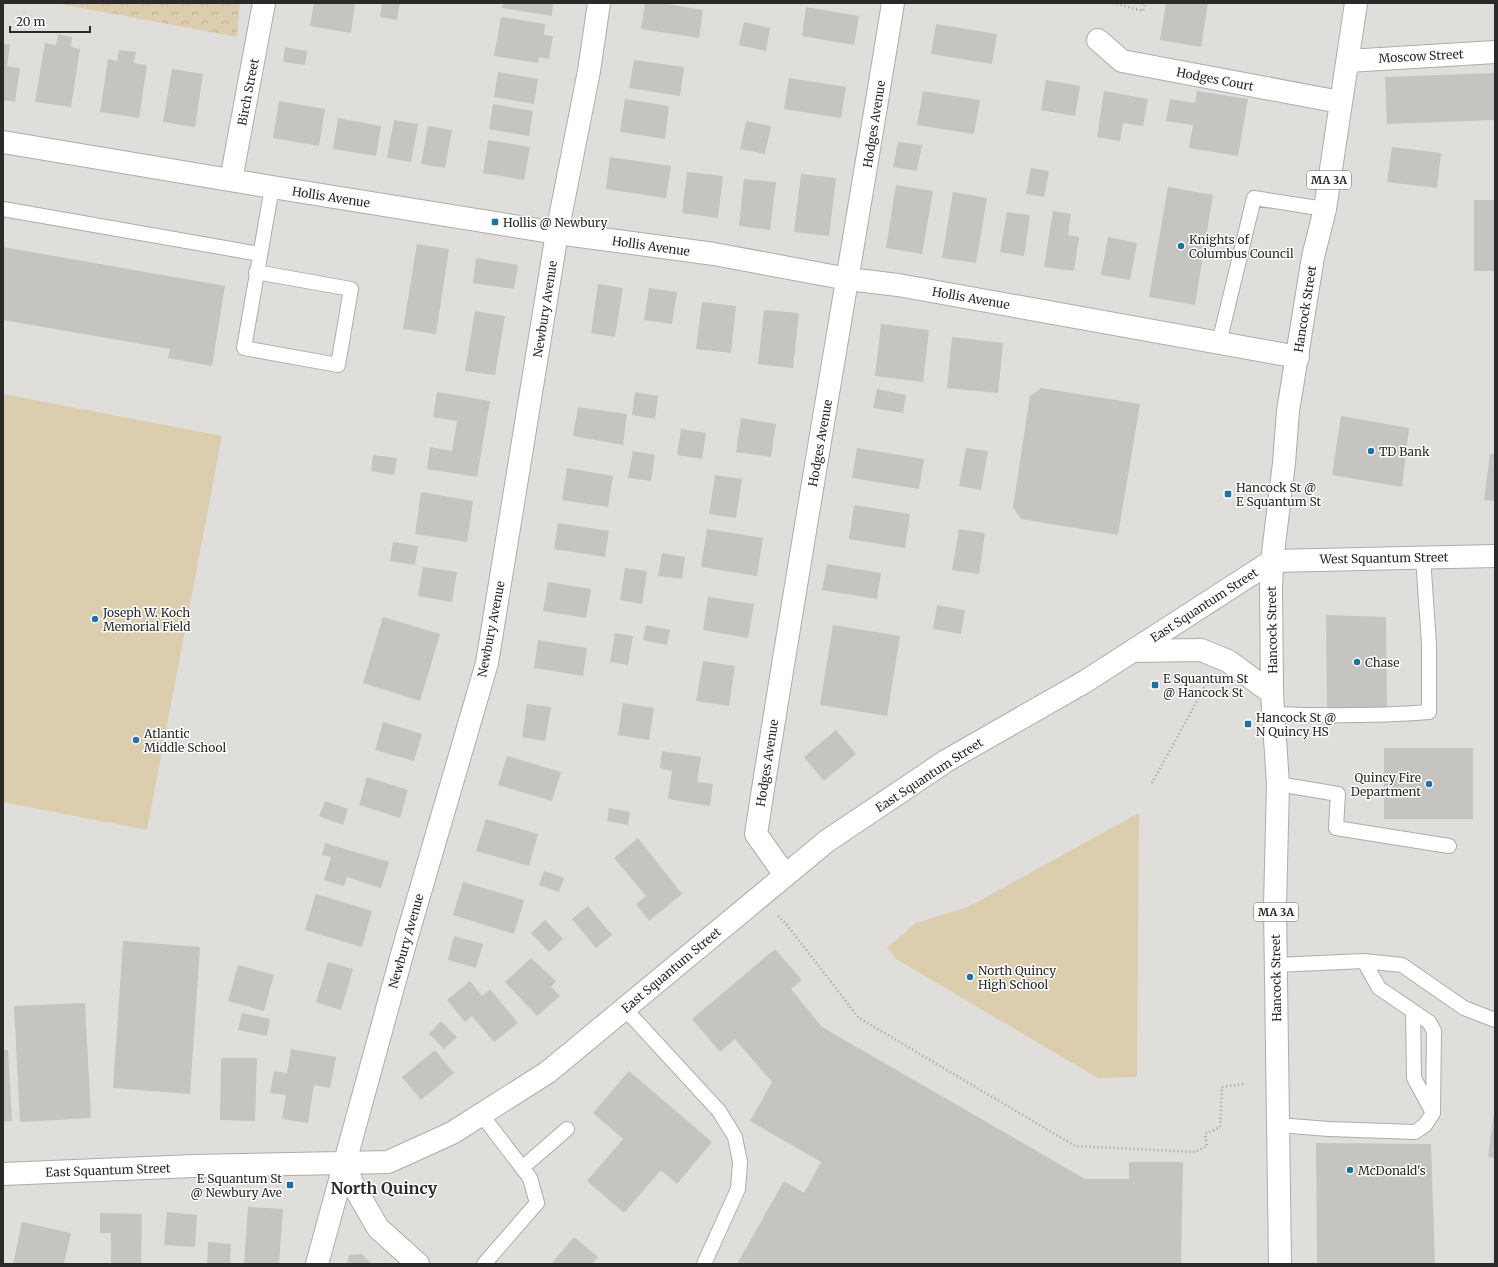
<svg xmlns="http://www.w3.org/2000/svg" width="1498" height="1267" font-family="Merriweather,serif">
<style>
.grass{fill:#dccdaf}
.park{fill:url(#park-crowns)}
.building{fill:#c6c4c0}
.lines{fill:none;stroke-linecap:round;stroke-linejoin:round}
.lane-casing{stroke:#aeaca8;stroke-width:16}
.street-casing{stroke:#aeaca8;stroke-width:24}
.secondary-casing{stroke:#aeaca8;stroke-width:24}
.primary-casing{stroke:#aeaca8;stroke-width:24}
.path{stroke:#9f9d9a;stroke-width:2.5;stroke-dasharray:1 3;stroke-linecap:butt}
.lane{stroke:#fff;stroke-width:14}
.street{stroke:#fff;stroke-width:22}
.secondary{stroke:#fff;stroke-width:22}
.primary{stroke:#fff;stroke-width:22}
.poi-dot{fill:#2271a3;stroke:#fff;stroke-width:1.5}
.labels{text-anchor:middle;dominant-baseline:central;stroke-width:3;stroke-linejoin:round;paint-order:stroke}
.shield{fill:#fff;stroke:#6b6a68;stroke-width:1}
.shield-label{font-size:11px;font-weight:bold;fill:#2b2a28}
.street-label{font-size:12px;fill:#2b2a28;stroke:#fff}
.poi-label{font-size:12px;fill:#2b2a28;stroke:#fff;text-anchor:start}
.district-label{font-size:16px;font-weight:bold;fill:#2b2a28;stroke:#fff}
</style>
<defs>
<pattern id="park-crowns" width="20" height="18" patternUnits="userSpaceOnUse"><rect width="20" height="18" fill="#dccdaf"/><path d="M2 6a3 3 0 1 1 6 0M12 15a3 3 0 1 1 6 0" fill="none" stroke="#bdb097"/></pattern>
</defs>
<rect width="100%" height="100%" fill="#e0deda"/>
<path class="grass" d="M3,394L222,436L147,830L3,802Z
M1139,813L1137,1077L1098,1078L896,959L887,948L916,923L968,907Z"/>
<path class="park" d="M55,3H240L237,37Z"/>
<path class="building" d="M314,3H355L351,33L310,26Z
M382,3H400L397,20L380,17Z
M503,3H553L552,16L502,8Z
M645,3H661L703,10L699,38L641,29Z
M1166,3H1208L1201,47L1160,40Z
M806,7L859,16L854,45L802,36Z
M501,17L545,24L544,35L553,36L549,59L539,57L538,63L494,56Z
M744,22L770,28L766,51L739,45Z
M936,24L997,34L992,64L931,54Z
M58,34L72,37L71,47L80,49L71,107L35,102L45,43L56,45Z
M3,44L10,45L7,66L20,68L15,102L3,100Z
M285,47L307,51L305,65L283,62Z
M119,50L136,52L134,63L147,65L139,118L100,112L108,59L117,61Z
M634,60L684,67L680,96L629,88Z
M172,69L203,74L195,127L163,122Z
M498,72L538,79L534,104L494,97Z
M1495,73V120L1387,124L1385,77Z
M789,78L846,87L841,118L784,109Z
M1046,80L1080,86L1075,116L1041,110Z
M923,91L980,100L974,134L917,125Z
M1104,91L1148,99L1143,126L1123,123L1120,141L1097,137Z
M1197,91L1248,99L1238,156L1189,148L1193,125L1166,121L1170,99L1195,103Z
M625,99L669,106L665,139L620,132Z
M279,101L325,109L319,146L273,138Z
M493,104L533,111L529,136L489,129Z
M338,118L381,126L376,156L333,149Z
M394,120L418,124L411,162L387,158Z
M746,121L771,126L765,154L740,149Z
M428,126L452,130L445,168L421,164Z
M488,140L530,147L524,180L483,173Z
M898,142L922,145L917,171L893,167Z
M1392,147L1441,153L1437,188L1387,182Z
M610,157L671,166L666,198L606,189Z
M1031,168L1049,171L1044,197L1026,194Z
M687,172L723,176L718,218L682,213Z
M801,174L836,178L829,236L794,232Z
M744,179L776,182L770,230L739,226Z
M896,185L933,191L922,254L886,248Z
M1168,187L1213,195L1195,305L1149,297Z
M953,192L987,198L976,263L942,258Z
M1474,200H1495V271H1474Z
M1053,211L1071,214L1068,235L1079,237L1074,271L1044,267Z
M1007,212L1030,215L1024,256L1000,252Z
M1108,237L1137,243L1130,280L1101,275Z
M417,244L449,249L436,334L403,329Z
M3,247L225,286L212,366L168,358L170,349L3,320Z
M476,258L518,265L514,289L473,283Z
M598,284L623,288L615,337L591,333Z
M649,288L677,292L672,324L644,320Z
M702,302L736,306L731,353L696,349Z
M764,310L799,313L793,368L758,364Z
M475,311L505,316L495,375L465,371Z
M881,324L929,330L923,382L875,376Z
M952,337L1003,343L998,393L947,388Z
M1041,388L1140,404L1118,535L1021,519L1013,507L1030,396Z
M877,389L906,395L903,413L873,408Z
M437,392L490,401L477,477L427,469L430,447L452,451L457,421L433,417Z
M635,392L658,396L655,419L632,415Z
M578,407L627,414L623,445L573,436Z
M1341,416L1409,428L1402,487L1332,475Z
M741,418L776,424L771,457L736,452Z
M681,429L706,433L702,459L677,455Z
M857,448L924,459L919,489L852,478Z
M966,448L988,451L981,490L959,486Z
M633,451L655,455L651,481L628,478Z
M1490,454H1495V501L1484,500Z
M373,455L397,458L394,475L371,471Z
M567,468L613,476L608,507L562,500Z
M715,475L742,479L736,518L709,514Z
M421,492L473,501L467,542L415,534Z
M854,505L910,514L905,548L849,539Z
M558,523L609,531L605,557L554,549Z
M707,529L763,538L757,576L701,567Z
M959,529L985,533L979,574L952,570Z
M393,542L418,546L415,565L390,561Z
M662,553L685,557L682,579L658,576Z
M827,564L881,573L877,599L822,590Z
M423,567L457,572L452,602L418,596Z
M625,568L647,571L642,604L620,600Z
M548,582L591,589L586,618L543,611Z
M708,597L754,604L748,638L703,630Z
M937,605L965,610L961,634L933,629Z
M1326,615L1386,617L1387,709L1327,708Z
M383,617L440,634L420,701L363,683Z
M646,625L670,630L667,645L643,640Z
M833,625L900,636L887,716L820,705Z
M615,633L633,636L628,665L610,662Z
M538,640L587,648L583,676L534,668Z
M703,661L735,666L729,706L696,701Z
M623,703L654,708L649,740L618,735Z
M527,704L551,707L545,741L522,737Z
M383,722L422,734L414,761L375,750Z
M836,730L856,754L824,781L804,757Z
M1384,748H1473V819H1384Z
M662,751L701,757L697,782L713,784L710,806L668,799L672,771L660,768Z
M507,756L561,772L552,801L498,785Z
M367,777L408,790L400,818L359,805Z
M325,801L348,809L343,825L319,816Z
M609,808L630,812L628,825L607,821Z
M486,819L538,834L529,866L476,851Z
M638,838L682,894L649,921L636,904L646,896L614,858Z
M325,843L389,862L381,888L347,877L344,886L324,880L331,857L322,855Z
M544,871L564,878L559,892L539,885Z
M463,882L524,900L514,934L453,915Z
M316,894L372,911L362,947L305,930Z
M588,906L612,935L596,948L572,919Z
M545,920L563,939L549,952L531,933Z
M454,936L483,944L476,968L448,960Z
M123,941L200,947L190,1094L113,1088Z
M775,949L802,980L791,989L822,1027L1085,1179H1129V1162H1183L1181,1264H737L784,1181L804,1193L821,1162L750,1121L772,1082L735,1039L720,1052L692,1019Z
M531,958L556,981L551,987L560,996L537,1016L505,982Z
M328,962L353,969L341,1010L316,1002Z
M238,965L274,975L264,1011L228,1001Z
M470,981L482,996L490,989L518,1023L494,1042L472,1016L465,1022L447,1000Z
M85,1003L91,1118L20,1122L14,1006Z
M242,1013L270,1019L267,1036L238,1030Z
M441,1021L457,1037L444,1049L429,1034Z
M291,1049L336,1057L330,1088L314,1085L308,1123L282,1119L286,1095L270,1093L274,1071L287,1073Z
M3,1050H8L12,1121H3Z
M435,1050L454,1073L421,1100L402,1077Z
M221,1058H257L255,1121L220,1120Z
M629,1071L712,1142L677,1184L661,1170L624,1213L587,1181L623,1139L593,1113Z
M1494,1113H1495V1158L1488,1157Z
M1316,1143L1431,1144L1435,1264H1317Z
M248,1207L283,1209L279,1264H244Z
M167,1212L197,1215L195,1247L164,1245Z
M100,1213L142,1214L141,1264H111V1233H100Z
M22,1222L71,1233L64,1264H13Z
M574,1237L598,1257L592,1264H551Z
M208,1242L231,1244L230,1264H207Z
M362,1254L372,1264H347L349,1255Z"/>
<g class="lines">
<defs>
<path id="lane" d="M3,209L260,254
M256,272L351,289L338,365L244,348L272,187
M1219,343L1254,198L1325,209
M1274,714C1326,716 1377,716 1429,712V644L1423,557
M1278,784L1338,794L1336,828L1449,846
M1276,965L1364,961L1402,965L1464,1008L1495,1020
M625,1009L719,1111L735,1137L740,1162L738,1189L704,1264
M1413,1011L1414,1078L1433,1113
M481,1114L530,1178L537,1203L484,1264
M1278,1125L1329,1129L1415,1132L1425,1125L1433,1113L1434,1031L1429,1022L1379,988L1364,961
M522,1168L567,1129"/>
<path id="street" d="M1098,40L1122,61L1340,102
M1348,61L1495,52
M3,142L272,187L557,233L714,254L848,279L898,285L1298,357
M231,180L264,3
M785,875L756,834C799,557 848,280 893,3
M345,1163L352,1183L378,1228L418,1264"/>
<path id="secondary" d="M3,1174L194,1166L388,1162L452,1133L548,1072L827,841L946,761L1086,681L1272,561L1495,556
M317,1264L406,940L487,663L557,233L589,71L599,3"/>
<path id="primary" d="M1133,651L1201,650L1228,661L1272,693
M1280,1264L1275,906L1278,784L1272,693L1271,589L1272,561L1284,463L1288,411L1313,257L1325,209L1356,3"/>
</defs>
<use href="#lane" class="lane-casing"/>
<use href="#street" class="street-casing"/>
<use href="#secondary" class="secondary-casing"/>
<use href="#primary" class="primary-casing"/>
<path class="path" d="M1113,3L1143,11L1145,3
M1152,783L1208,681
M778,916L787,925L859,1018L1075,1146L1195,1152L1207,1146L1205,1134L1220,1127L1222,1087L1243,1084"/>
<use href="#lane" class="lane"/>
<use href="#street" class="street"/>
<use href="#secondary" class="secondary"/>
<use href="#primary" class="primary"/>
</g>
<g class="poi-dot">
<rect x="491" y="218" width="8" height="8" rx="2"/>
<circle cx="1181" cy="246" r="4"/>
<circle cx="1371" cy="451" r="4"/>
<rect x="1224" y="490" width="8" height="8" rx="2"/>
<circle cx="95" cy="619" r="4"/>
<circle cx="1357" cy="662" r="4"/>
<rect x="1151" y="681" width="8" height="8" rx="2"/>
<rect x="1244" y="720" width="8" height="8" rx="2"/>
<circle cx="136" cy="740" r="4"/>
<circle cx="1429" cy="784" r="4"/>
<circle cx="970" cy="977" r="4"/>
<circle cx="1350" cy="1170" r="4"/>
<rect x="286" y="1181" width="8" height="8" rx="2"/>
</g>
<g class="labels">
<g class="shield">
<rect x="1307" y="171" width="44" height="18" rx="3"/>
<rect x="1254" y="903" width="44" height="18" rx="3"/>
</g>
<g class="shield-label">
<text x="1329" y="180">MA 3A</text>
<text x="1276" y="912">MA 3A</text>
</g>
<g class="street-label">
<text transform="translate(1421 56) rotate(-3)">Moscow Street</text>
<text transform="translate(1215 79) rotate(11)">Hodges Court</text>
<text transform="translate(248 92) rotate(-79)">Birch Street</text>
<text transform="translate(874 124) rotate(-81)">Hodges Avenue</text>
<text transform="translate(331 197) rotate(9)">Hollis Avenue</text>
<text transform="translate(651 246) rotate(8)">Hollis Avenue</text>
<text transform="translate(971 298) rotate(10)">Hollis Avenue</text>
<text transform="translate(545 309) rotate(-81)">Newbury Avenue</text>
<text transform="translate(1305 309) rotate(-81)">Hancock Street</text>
<text transform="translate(820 443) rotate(-80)">Hodges Avenue</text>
<text transform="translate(1384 558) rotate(-1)">West Squantum Street</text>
<text transform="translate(1204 605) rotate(-33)">East Squantum Street</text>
<text transform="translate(491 629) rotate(-79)">Newbury Avenue</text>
<text transform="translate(1272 630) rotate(-91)">Hancock Street</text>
<text transform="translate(767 763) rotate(-81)">Hodges Avenue</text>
<text transform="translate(929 775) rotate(-33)">East Squantum Street</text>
<text transform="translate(406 941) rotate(-74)">Newbury Avenue</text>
<text transform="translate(671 970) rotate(-40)">East Squantum Street</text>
<text transform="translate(1276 978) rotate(-91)">Hancock Street</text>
<text transform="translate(108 1170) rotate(-2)">East Squantum Street</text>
</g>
<g class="poi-label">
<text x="503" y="222">Hollis @ Newbury</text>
<text x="1189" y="239">Knights of<tspan x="1189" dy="14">Columbus Council</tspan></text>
<text x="1379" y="451">TD Bank</text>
<text x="1236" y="487">Hancock St @<tspan x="1236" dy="14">E Squantum St</tspan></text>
<text x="103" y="612">Joseph W. Koch<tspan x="103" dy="14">Memorial Field</tspan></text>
<text x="1365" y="662">Chase</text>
<text x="1163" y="678">E Squantum St<tspan x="1163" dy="14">@ Hancock St</tspan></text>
<text x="1256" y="717">Hancock St @<tspan x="1256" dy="14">N Quincy HS</tspan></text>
<text x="144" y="733">Atlantic<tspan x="144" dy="14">Middle School</tspan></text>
<text x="1421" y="777" text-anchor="end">Quincy Fire<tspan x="1421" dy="14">Department</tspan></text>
<text x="978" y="970">North Quincy<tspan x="978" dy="14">High School</tspan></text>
<text x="1358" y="1170">McDonald's</text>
<text x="282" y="1178" text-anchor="end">E Squantum St<tspan x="282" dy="14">@ Newbury Ave</tspan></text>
</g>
<g class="district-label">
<text x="384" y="1188">North Quincy</text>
</g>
</g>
<rect width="1498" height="1267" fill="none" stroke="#2b2a28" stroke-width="8"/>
<path d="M10 26v6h80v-6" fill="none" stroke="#2b2a28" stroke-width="2"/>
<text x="16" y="26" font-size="12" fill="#2b2a28" stroke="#ffffff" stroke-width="3" paint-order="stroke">20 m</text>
</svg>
